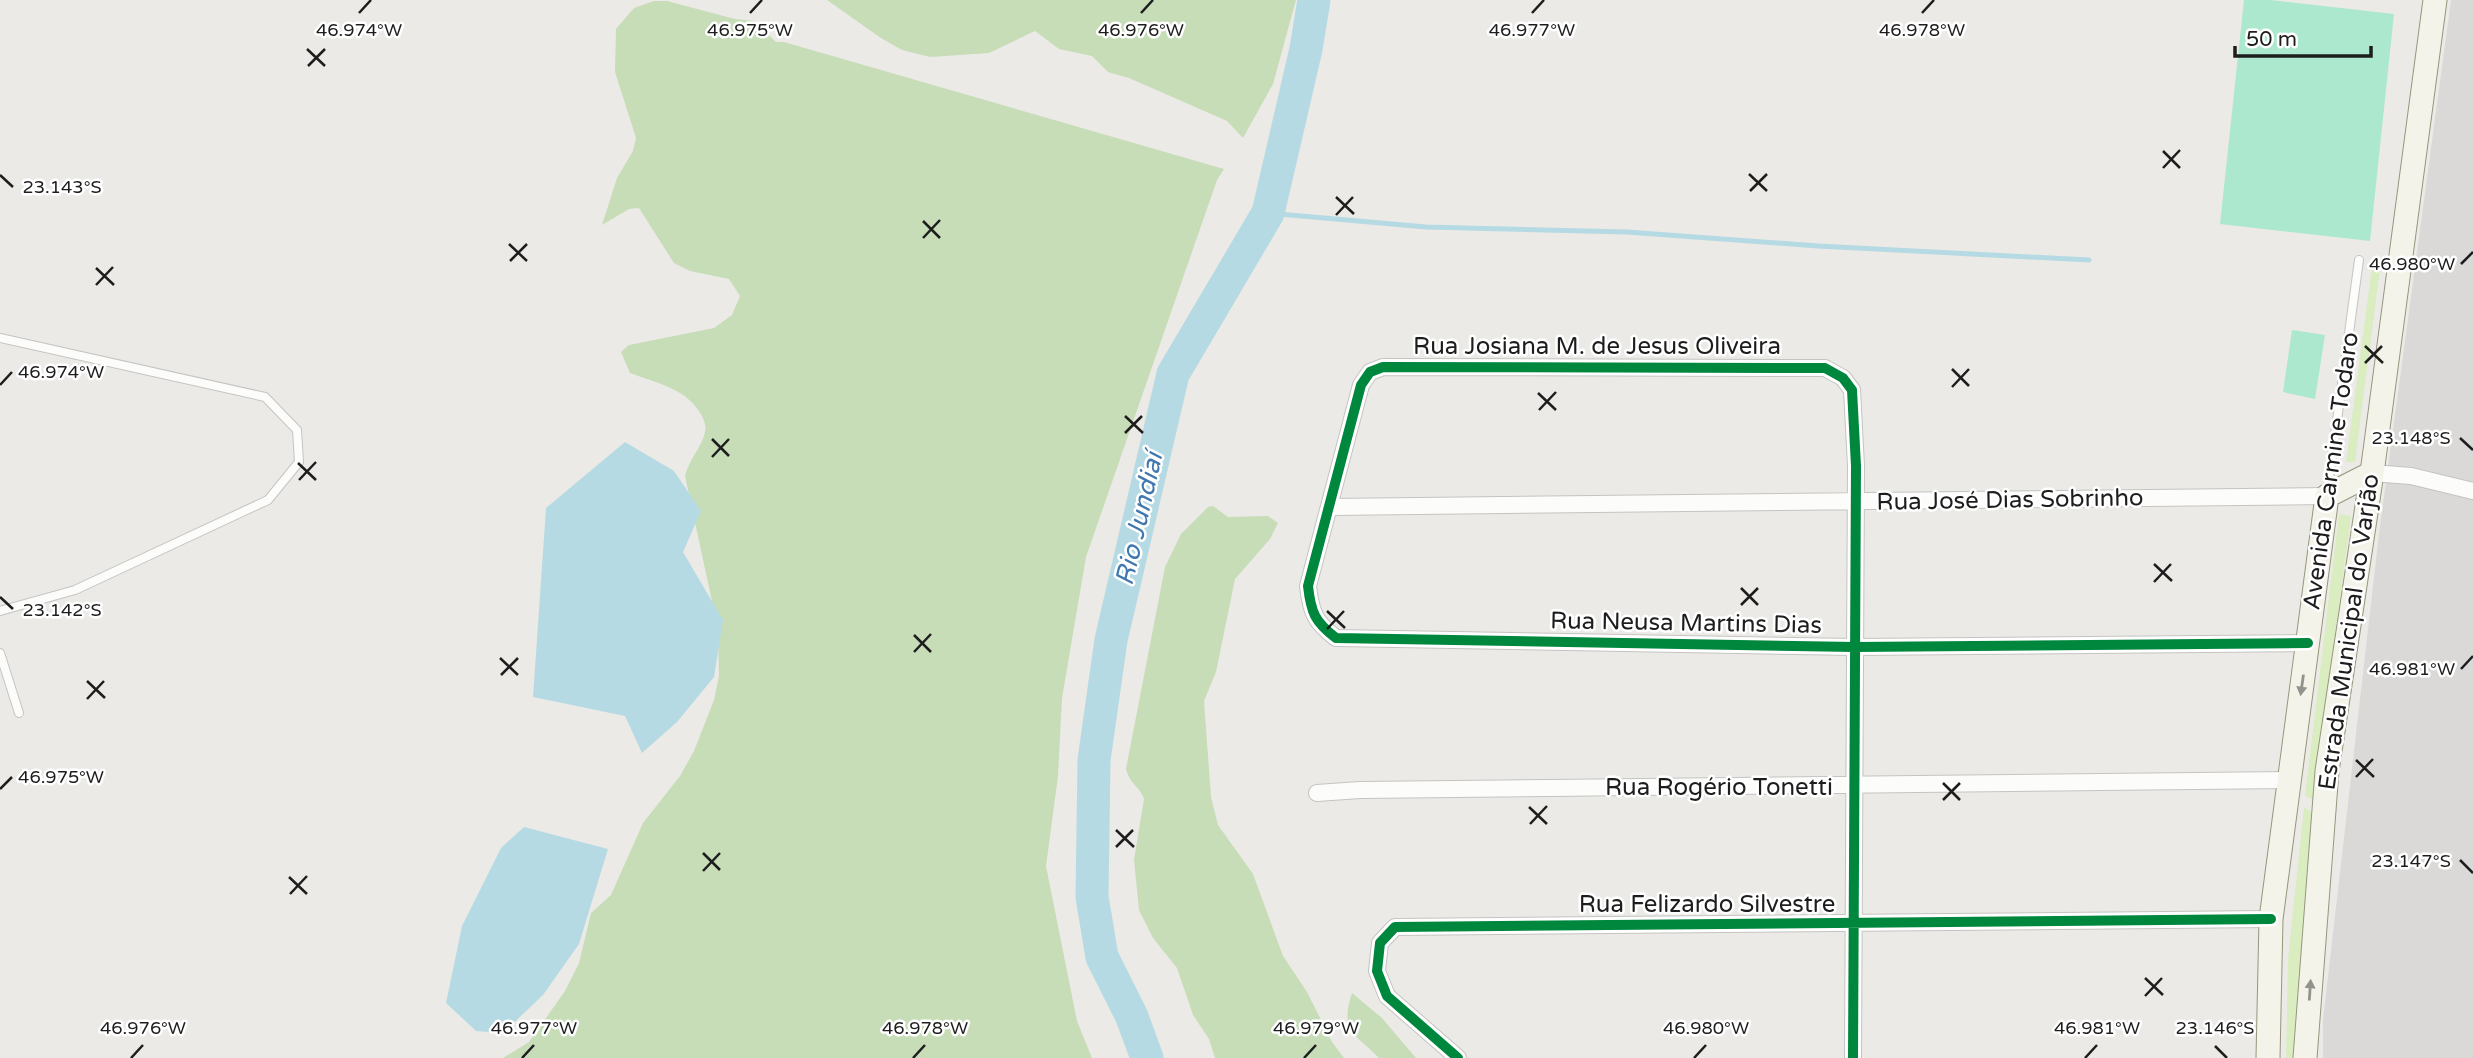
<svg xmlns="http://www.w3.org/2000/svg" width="2473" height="1058" font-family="'Varela Round',sans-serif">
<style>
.residential{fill:#dbd9d7}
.grass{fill:#d9edc1}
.forest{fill:#c6ddb8}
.pitch{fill:#ace8ce}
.water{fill:#b5dae3}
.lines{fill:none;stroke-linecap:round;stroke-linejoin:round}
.stream{stroke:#b5dae3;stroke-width:5}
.river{stroke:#b5dae3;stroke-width:33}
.lane-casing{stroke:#c4c4c2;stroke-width:10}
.street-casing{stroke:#c4c4c2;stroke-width:18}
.secondary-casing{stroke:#95967d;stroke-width:25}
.lane{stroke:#fcfcfb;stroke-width:8}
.street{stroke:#fcfcfb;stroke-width:16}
.secondary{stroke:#f4f3e9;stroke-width:23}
.cycleway-casing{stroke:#fff;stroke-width:15}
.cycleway{stroke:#00873e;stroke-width:10}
.oneway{fill:#93938d}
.ticks{fill:none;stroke:#1d1d1d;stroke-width:2.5}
.labels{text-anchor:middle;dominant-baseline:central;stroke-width:5;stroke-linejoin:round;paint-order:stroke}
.street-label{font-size:24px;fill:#1d1d1d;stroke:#fff}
.water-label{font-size:26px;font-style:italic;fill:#3f77ae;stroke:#fff}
.ticks-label{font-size:18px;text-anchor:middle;fill:#1d1d1d;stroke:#fff;stroke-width:5;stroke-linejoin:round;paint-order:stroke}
</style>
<rect width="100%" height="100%" fill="#eceae6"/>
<path class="residential" d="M2451,0H2473V1058H2323V1020L2379,534Z"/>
<path class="grass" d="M2381,261L2355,462H2346L2372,267Z
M2339,514L2351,516L2313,799L2305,796Z
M2304,807L2316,815L2295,1058H2286L2288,959Z"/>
<path class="forest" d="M827,0H1296L1273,84L1243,138L1227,121L1129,78L1108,72L1092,56L1059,49L1035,31L989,53L930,57L902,50L881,38Z
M654,1H667L735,19L755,21L776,42H784L1224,169L1217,180L1086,557L1062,698L1058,776L1046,866L1077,1021L1092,1058H503L529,1042L565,991L579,963L591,913L611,895L643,823L680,776L694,751L714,700L719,676L718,629L685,476C689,459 702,447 705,432C709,419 691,399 680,393C665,384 646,379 630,373L621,352L629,345L714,328L732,315L740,296L729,279L690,271L674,263L639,208L629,209L602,225L617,178L633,151L636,138L615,72L616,29L634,8Z
M1213,506L1228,517L1268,516L1278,523L1270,539L1235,579L1216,672L1204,701L1211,797L1218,825L1253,874L1283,956L1307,992L1332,1042L1344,1058H1215L1209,1039L1193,1015L1177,968L1153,938L1139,910L1134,860L1144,799C1139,785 1130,785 1126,769L1165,567L1181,534L1208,507Z
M1352,993L1382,1018L1416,1058H1379C1356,1033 1339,1034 1352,993Z"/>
<path class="pitch" d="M2244,0H2271L2394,14L2370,241L2220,224Z
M2292,330L2325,335L2315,399L2283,392Z"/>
<path class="water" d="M625,442L674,471L701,511L683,552L723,620L714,677L677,722L642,753L625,716L533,697L546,508Z
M524,827L608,849L579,944L543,995L503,1033L476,1031L446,1003L462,926L501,848Z"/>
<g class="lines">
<path class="stream" d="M1268,213L1426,227L1627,232L1818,246L2089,260"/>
<path class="river" d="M1147,1058L1132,1017L1102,957L1092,897L1094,760L1111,640L1173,374L1268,213L1306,49L1314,0"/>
<defs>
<path id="lane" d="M0,338L265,397L297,430L299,462L268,500L75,590L0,611
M2327,493L2359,260
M0,653L19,713"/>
<path id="street" d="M2372,473L2411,476L2473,491
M1330,507L2327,496
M1317,793L1360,790L2289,780
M1458,1058L1387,996L1377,971L1380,943L1395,927L2271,919
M1853,1058L1856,466L1852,390L1843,378L1825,368L1383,367L1370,372L1361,385L1308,586C1311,613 1315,622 1336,638L1855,647L2308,643"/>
<path id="secondary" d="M2268,1058L2271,919L2327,496L2372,473
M2305,1058L2327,771L2372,473L2435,0"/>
</defs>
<use href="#lane" class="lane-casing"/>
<use href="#street" class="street-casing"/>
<use href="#secondary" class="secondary-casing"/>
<use href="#lane" class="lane"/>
<use href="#street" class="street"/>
<use href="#secondary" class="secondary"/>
<defs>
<path id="cycleway" d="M1458,1058L1387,996L1377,971L1380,943L1395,927L2271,919
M1853,1058L1856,466L1852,390L1843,378L1825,368L1383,367L1370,372L1361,385L1308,586C1311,613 1315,622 1336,638L1855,647L2308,643"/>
</defs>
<use href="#cycleway" class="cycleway-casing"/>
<use href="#cycleway" class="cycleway"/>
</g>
<defs><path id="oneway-solid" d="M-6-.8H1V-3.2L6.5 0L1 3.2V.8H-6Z" transform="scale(1.75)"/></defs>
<g class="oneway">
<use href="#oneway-solid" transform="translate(2302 685) rotate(98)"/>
<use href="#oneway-solid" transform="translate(2310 990) rotate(-86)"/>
</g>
<path class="ticks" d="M359,13L371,0M750,13L762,0M1141,13L1153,0M1532,13L1544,0M1922,13L1934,0M307,49L325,66M308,66L325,49M2163,151L2180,168M2163,168L2180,150M1749,174L1767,191M0,175L13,187M1750,191L1767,174M1336,197L1354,214M1336,215L1353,197M923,221L940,238M923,238L940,220M509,244L527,261M510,261L527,244M2461,264L2473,252M96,268L114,285M96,285L113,267M2365,346L2383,363M2365,363L2382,346M1952,369L1969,386M0,385L12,372M1952,387L1969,369M1538,393L1556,410M1539,410L1556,392M1125,416L1143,433M1125,433L1142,416M2460,438L2473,450M712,439L729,456M712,457L729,439M298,463L316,480M299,480L316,462M2154,564L2172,581M2154,582L2171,564M1741,588L1758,605M0,597L13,609M1741,605L1758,588M1327,611L1345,628M1327,629L1344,611M914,635L931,652M914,652L931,634M500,658L518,675M2461,669L2473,656M501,675L518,658M87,681L105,698M87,699L104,681M2356,760L2374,777M2356,777L2373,759M1943,783L1960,800M0,789L12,777M1943,800L1960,783M1529,807L1547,824M1530,824L1547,806M1116,830L1134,847M1116,847L1133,830M703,853L720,870M2460,860L2473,873M703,871L720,853M289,877L307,894M290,894L307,876M2145,978L2163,995M2145,996L2162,978M2215,1046L2227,1058M131,1058L143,1045M522,1058L534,1045M913,1058L925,1045M1304,1058L1316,1045M1694,1058L1706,1045M2085,1058L2097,1045"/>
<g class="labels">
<g class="street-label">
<text x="1597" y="346">Rua Josiana M. de Jesus Oliveira</text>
<text transform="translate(2331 471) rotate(-82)">Avenida Carmine Todaro</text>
<text transform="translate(2010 500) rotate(-1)">Rua José Dias Sobrinho</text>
<text transform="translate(1686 623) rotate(1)">Rua Neusa Martins Dias</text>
<text transform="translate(2349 632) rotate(-82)">Estrada Municipal do Varjão</text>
<text x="1719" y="787">Rua Rogério Tonetti</text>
<text x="1707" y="904">Rua Felizardo Silvestre</text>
</g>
<g class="water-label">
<text transform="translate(1139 519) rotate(-77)">Rio Jundiaí</text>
</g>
</g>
<g class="ticks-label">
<text x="359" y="36">46.974°W</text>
<text x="750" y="36">46.975°W</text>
<text x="1141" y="36">46.976°W</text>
<text x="1532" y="36">46.977°W</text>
<text x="1922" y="36">46.978°W</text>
<text x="62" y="193">23.143°S</text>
<text x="2412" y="270">46.980°W</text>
<text x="61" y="378">46.974°W</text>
<text x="2411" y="444">23.148°S</text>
<text x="62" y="616">23.142°S</text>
<text x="2412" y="675">46.981°W</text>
<text x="61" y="783">46.975°W</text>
<text x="2411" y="867">23.147°S</text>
<text x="143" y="1034">46.976°W</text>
<text x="534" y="1034">46.977°W</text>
<text x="925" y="1034">46.978°W</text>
<text x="1316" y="1034">46.979°W</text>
<text x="1706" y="1034">46.980°W</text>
<text x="2097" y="1034">46.981°W</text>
<text x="2215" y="1034">23.146°S</text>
</g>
<path d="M2235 46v10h136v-10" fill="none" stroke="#1d1d1d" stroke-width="3.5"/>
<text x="2246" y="46" font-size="21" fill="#1d1d1d" stroke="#ffffff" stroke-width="5" paint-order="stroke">50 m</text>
</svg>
